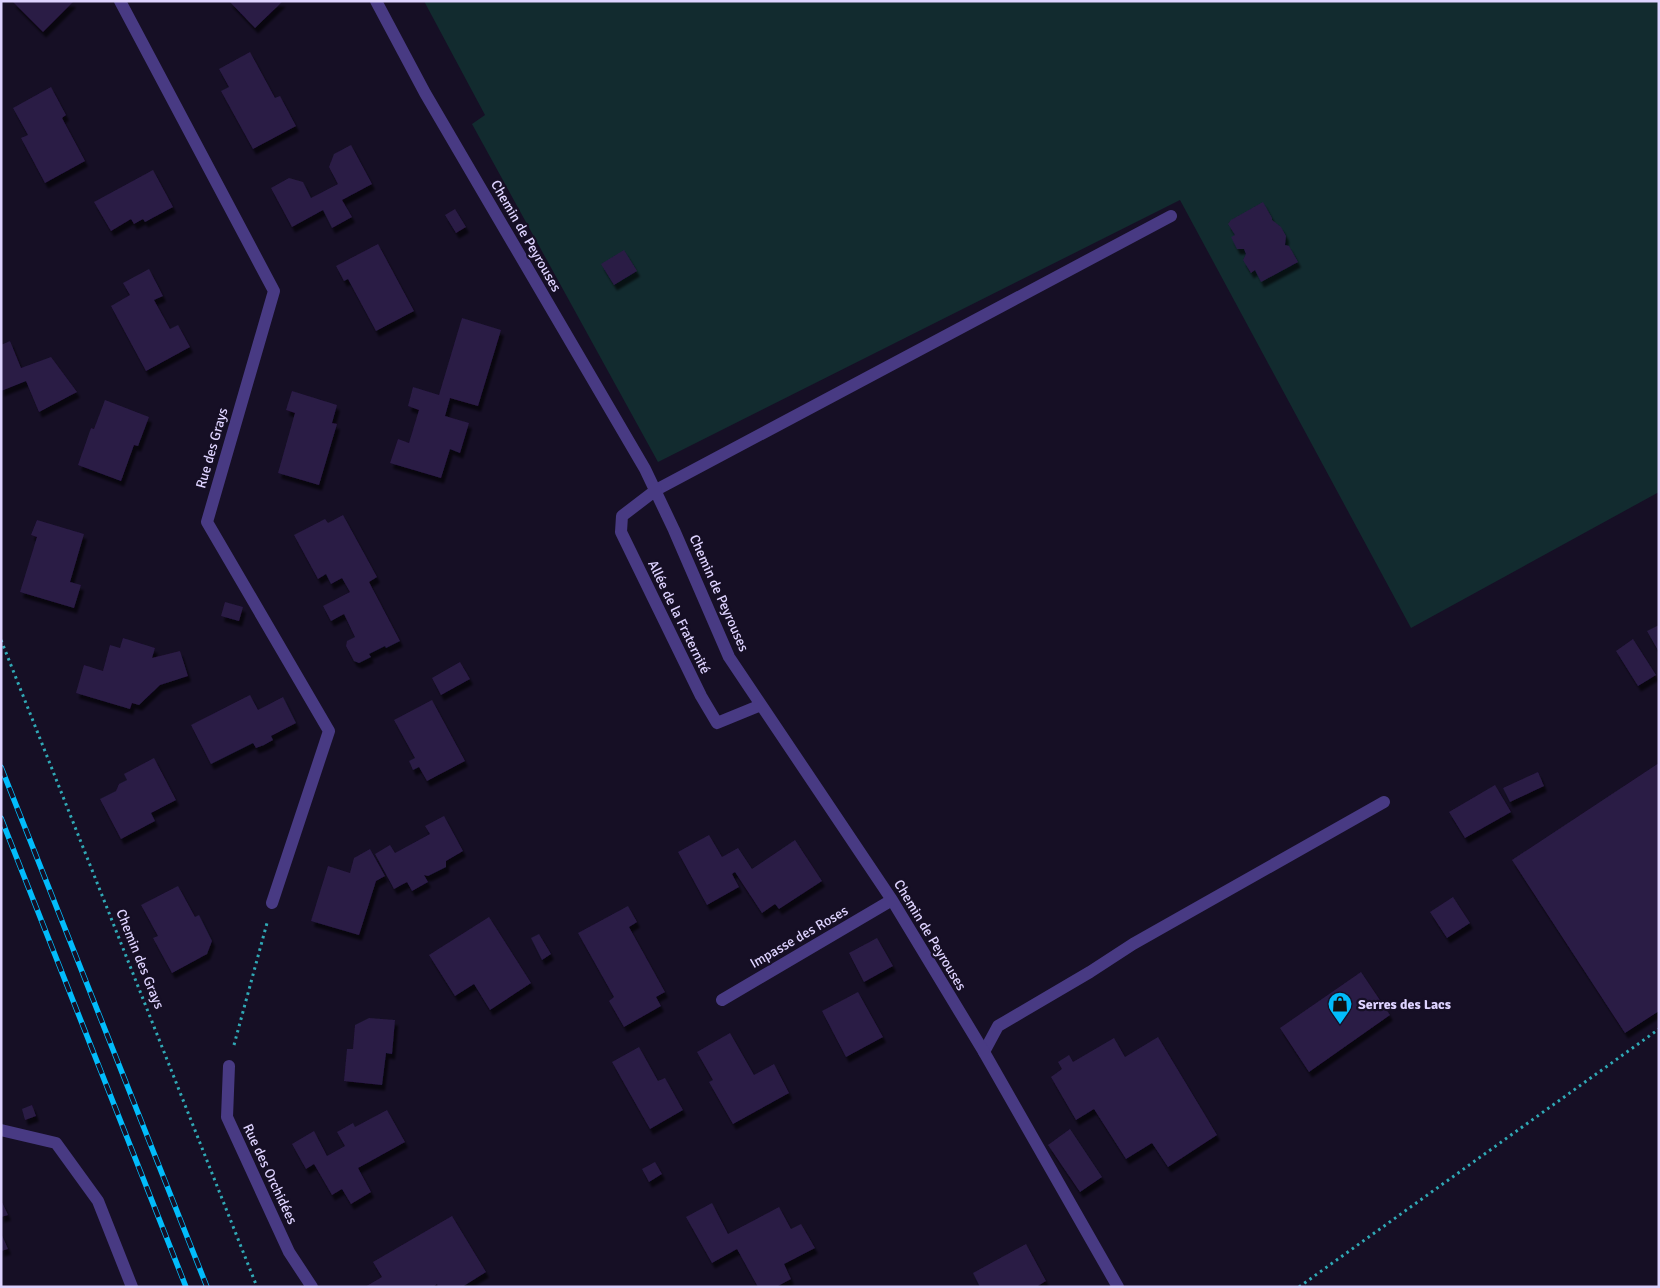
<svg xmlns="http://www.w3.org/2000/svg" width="1660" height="1288" font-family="Signika,sans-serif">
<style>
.pitch{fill:#122b2f}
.building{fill:#2a1b45;filter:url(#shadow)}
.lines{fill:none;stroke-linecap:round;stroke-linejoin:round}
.path{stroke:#30a9b6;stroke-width:3;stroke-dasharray:2.5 4;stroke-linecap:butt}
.lane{stroke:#483a83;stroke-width:12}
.street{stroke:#483a83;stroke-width:12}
.rail-casing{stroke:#02bcfb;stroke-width:5.5}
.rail{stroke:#160f25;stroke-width:4;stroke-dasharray:11;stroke-linecap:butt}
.labels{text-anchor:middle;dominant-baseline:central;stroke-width:4.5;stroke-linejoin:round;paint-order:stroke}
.street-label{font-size:14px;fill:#ded3ff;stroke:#160f25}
.poi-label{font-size:14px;font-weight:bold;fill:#ded3ff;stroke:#160f25;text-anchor:start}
</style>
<defs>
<filter id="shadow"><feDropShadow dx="3" dy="5.5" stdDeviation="1" flood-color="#0009"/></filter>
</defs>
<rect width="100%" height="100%" fill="#160f25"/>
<path class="pitch" d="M424,1H1659V492L1411,628L1180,200L658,462L472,124L485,115Z"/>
<path class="building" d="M12,1H72L73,2L43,32Z
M229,1H283L255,28Z
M250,52L275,98L280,96L296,126L253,149L221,91L229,87L219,69Z
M51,87L66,115L62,118L85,161L45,183L21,138L28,135L13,108Z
M351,145L372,184L342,200L352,217L332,228L323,210L292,227L271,188L289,178L303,182L311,198L338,184L329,167L334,154Z
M153,170L173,207L145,222L143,219L134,224L131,219L111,231L94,202Z
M1263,202L1272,218V220L1281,227L1286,236L1285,245L1289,246L1298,262L1261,282L1255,270L1251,273L1243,260L1246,254L1244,249H1237L1231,237L1235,235L1228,224L1231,220Z
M455,209L466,227L456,233L445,215Z
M378,244L414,311L376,331L348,279L344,281L336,266Z
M624,250L637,271L614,285L601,264Z
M149,269L163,296L154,300L170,329L178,325L190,347L146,371L111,306L130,295L123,283Z
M462,318L501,330L478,406L450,398L445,416L469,423L460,453L450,449L441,478L390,463L398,439L409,443L419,410L408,406L413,387L439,395Z
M10,341L21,368L51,357L77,392L39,412L26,381L1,391V345Z
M292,391L337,405L332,423L337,424L319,485L278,473L295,413L286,410Z
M105,400L149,417L138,446L134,445L121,481L78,465L91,428L94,429Z
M343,515L377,577L369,582L400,641L386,648L385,646L369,654L371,657L359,663L354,661L346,646L347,641L355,637L344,614L331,621L323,606L350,592L342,578L331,584L326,574L318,579L294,535L325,519L328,523Z
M37,520L84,534L70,582L81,585L74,608L20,592L37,537L31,535Z
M225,602L243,607L239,621L221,616Z
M1659,625V652L1647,631Z
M123,638L155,648L152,658L180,651L188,676L160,685L139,705L132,703L130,709L76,693L84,665L103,671L110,645L120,648Z
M1633,639L1656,675L1638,686L1616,651Z
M460,662L470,679L441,695L432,678Z
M250,695L258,710L283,697L296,723L271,736L273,740L264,745L256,748L253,743L211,764L191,725Z
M432,700L465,761L427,781L419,767L413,770L409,761L415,758L394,720Z
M154,758L176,800L151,813L155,821L121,839L100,799L116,791L119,784L127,780L124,774Z
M1659,763V1011L1625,1033L1512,860Z
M1538,772L1544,786L1510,802L1503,788Z
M1495,785L1511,812L1465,838L1449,812Z
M444,816L463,851L446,861V867L428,876L424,875L428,882L412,891L407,882L394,889L375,854L390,845L395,853L408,846L430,834L425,826Z
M709,835L722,857L738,848L752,869L795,840L822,881L779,909L775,904L762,913L735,872L732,874L739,887L707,905L678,852Z
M370,849L385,876L376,881L359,935L311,921L328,866L350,873L354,858Z
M178,886L195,917L199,915L212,941L207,954L172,973L153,938L158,936L141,905Z
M1453,897L1470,923L1447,938L1430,912Z
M628,906L637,922L629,927L665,992L656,997L661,1006L624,1027L609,1001L614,997L578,933Z
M489,917L531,983L490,1010L474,984L455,996L429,955Z
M539,934L551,954L542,960L531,938Z
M877,938L893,966L864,982L849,953Z
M1361,972L1390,1015L1309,1072L1280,1028Z
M858,992L883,1037L846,1057L822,1011Z
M369,1018L395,1020L392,1054L386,1053L382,1085L344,1081L347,1049H353L355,1025Z
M730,1033L754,1075L774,1064L789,1093L733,1124L709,1082L713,1080L697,1052Z
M1158,1037L1217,1135L1168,1167L1152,1143L1126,1159L1094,1109L1076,1120L1051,1077L1062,1069L1058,1062L1069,1055L1073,1062L1114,1038L1125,1057Z
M639,1047L658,1081L665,1078L683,1110L650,1129L612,1062Z
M32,1105L36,1116L25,1120L22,1109Z
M387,1110L405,1142L358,1168L371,1192L351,1204L342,1189L332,1195L314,1164L306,1169L292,1144L314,1131L327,1156L345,1146L337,1132L353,1123L355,1127Z
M1070,1129L1102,1177L1080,1192L1048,1145Z
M655,1162L662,1174L649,1182L642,1169Z
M1,1200L8,1215L1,1217Z
M712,1203L728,1234L779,1207L791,1229L801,1224L815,1248L784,1264L791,1279L776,1287H758L737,1249L712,1263L686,1217Z
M452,1216L486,1272L462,1287H438L437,1284L433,1287H365L382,1277L373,1262Z
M1,1233L8,1249L1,1251Z
M1026,1244L1046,1281L1036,1287H980L973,1273Z"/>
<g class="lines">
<path class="path" d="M1,640L257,1287
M234,1045L267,923
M1299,1287L1659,1029"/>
<path class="lane" d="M656,490L1171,216
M984,1052L998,1026L1090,972L1133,944L1384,802"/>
<path class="street" d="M120,1L274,291L207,522L329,731L272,903
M376,1L425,93L645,469L674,530L729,657L892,900L984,1052L1118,1287
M656,490L622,516L621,532L701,696L717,723L761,705
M722,1000L892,900
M229,1066L227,1117L289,1252L312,1287
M1,1130L56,1143L98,1201L132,1287"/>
<defs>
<path id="rail" d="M1,767L207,1287
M1,818L186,1287"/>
</defs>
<use href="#rail" class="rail-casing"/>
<use href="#rail" class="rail"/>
</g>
<defs>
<symbol id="shop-pin" viewBox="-11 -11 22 30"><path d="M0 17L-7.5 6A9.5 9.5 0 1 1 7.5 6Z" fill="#02bcfb" stroke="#160f25"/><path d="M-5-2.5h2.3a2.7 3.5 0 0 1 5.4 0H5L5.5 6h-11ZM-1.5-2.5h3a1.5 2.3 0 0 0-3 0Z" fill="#111"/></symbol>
</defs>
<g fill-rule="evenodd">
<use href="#shop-pin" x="1326" y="990" width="28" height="38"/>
</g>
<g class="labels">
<g class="street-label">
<text transform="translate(526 236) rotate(60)">Chemin de Peyrouses</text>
<text transform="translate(212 448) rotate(-74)">Rue des Grays</text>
<text transform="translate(719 593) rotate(66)">Chemin de Peyrouses</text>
<text transform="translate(679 617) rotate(64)">Allée de la Fraternité</text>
<text transform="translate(930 935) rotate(59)">Chemin de Peyrouses</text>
<text transform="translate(799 937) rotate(-30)">Impasse des Roses</text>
<text transform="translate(140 959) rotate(68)">Chemin des Grays</text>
<text transform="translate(270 1174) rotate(65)">Rue des Orchidées</text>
</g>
<g class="poi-label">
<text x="1358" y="1004">Serres des Lacs</text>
</g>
</g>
<rect width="1660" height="1288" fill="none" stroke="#ded3ff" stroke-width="5"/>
</svg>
